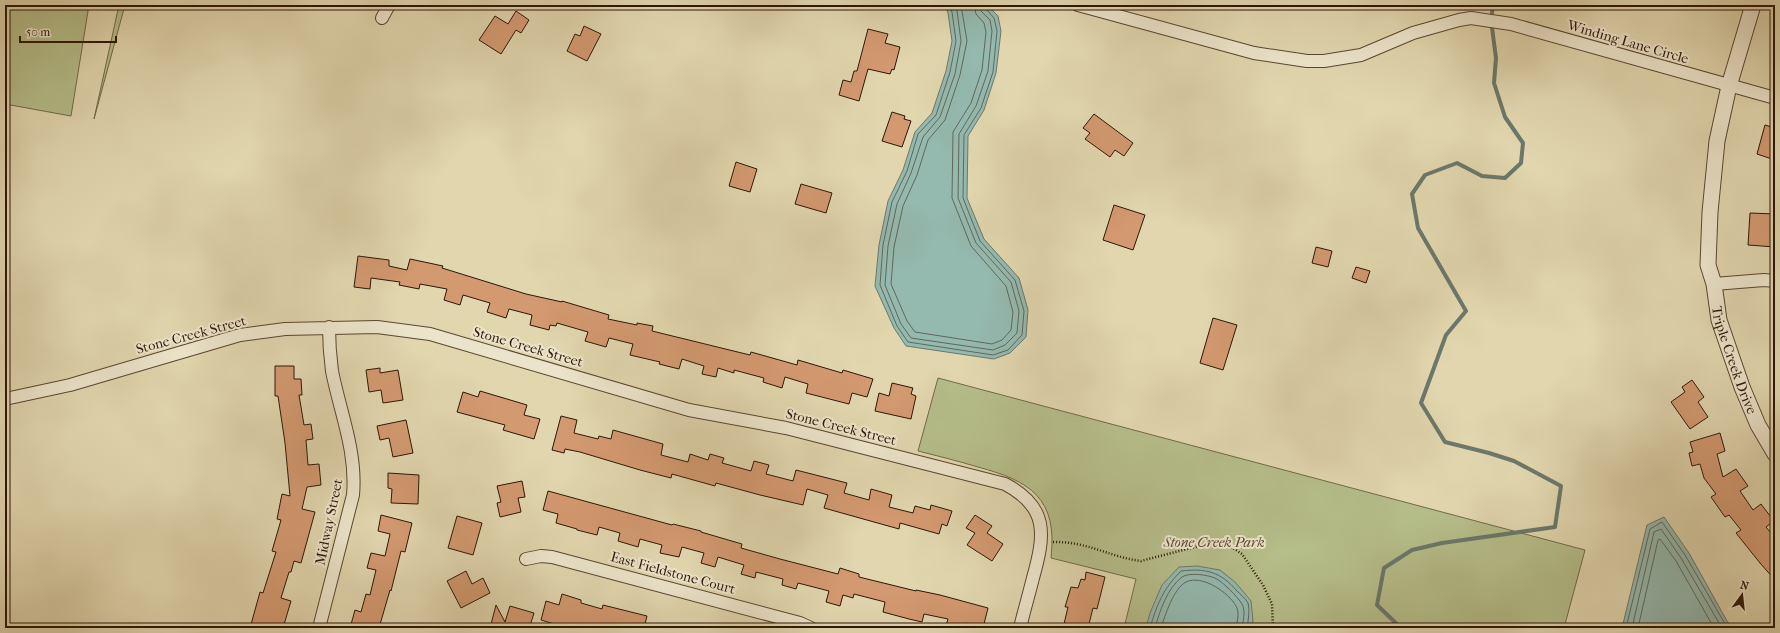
<svg xmlns="http://www.w3.org/2000/svg" width="1780" height="633" font-family="'IM FELL French Canon',serif">
<style>
.green{fill:#b5bd89;stroke:#716a48}
.water{fill:#94b9af;stroke:#6b786b}
.lines{fill:none;stroke-linecap:round;stroke-linejoin:round}
.shore{stroke:#60685a;stroke-width:1}
.stream{stroke:#6b786b;stroke-width:4}
.building{fill:#d39971;stroke:#2d1606}
.minor-casing{stroke:#5a4630;stroke-width:14}
.tertiary-casing{stroke:#5a4630;stroke-width:17}
.path{stroke:#2d1606;stroke-width:2.5;stroke-dasharray:1 2;stroke-linecap:butt}
.minor{stroke:#ece4ca;stroke-width:12}
.tertiary{stroke:#ece4ca;stroke-width:15}
.labels{text-anchor:middle;dominant-baseline:central;stroke-width:4;stroke-linejoin:round;paint-order:stroke}
.street-label{font-size:14px;fill:#2d1606;stroke:#ece4ca}
.park-label{font-size:14px;font-style:italic;fill:#56482d;stroke:#ece4ca}
</style>
<rect width="100%" height="100%" fill="#e1d6ae"/>
<filter id="stains"><feTurbulence type="fractalNoise" baseFrequency=".005" numOctaves="4"/><feColorMatrix values="0 0 0 0 .2 0 0 0 0 .09 0 0 0 0 .02 0 0 0 .5 -.17"/></filter>
<radialGradient id="worn" r=".72"><stop offset=".6" stop-color="#630" stop-opacity="0"/><stop offset="1" stop-color="#630" stop-opacity=".3"/></radialGradient>
<path class="green" d="M5,5H89L71,116L5,104Z
M119,5H125L94,119Z
M938,378L1585,550L1564,628H1124L1136,579L1051,558C1058,498 1030,481 978,467C958,461 938,456 918,451Z"/>
<path class="water" d="M945,5H987L998,16L1001,31L996,73L984,110L968,136L967,198L984,239L1019,278L1028,310L1026,337L1010,353L994,359L906,346L894,328L875,286L879,245L888,201L903,170L915,132L932,113L946,71L952,41L948,13Z
M1664,517L1689,553L1727,621L1734,628H1622L1647,525Z
M1197,566L1220,570L1235,582L1251,601L1253,621L1251,628H1146L1150,613L1162,585L1179,567Z"/>
<g class="lines">
<path class="shore" d="M949,5L952,12L956,41L950,72L936,115L918,134L907,171L892,202L883,245L880,285L897,326L908,342L993,355L1008,350L1022,335L1024,311L1015,280L980,241L963,198L964,135L981,108L993,72L997,31L994,18L986,9L985,5
M955,5L957,11L961,41L955,74L940,117L923,137L911,173L897,204L888,246L885,285L901,324L911,338L993,350L1005,345L1017,333L1019,311L1011,282L976,243L958,198L959,134L976,106L988,71L992,31L990,20L981,11L980,5
M961,5L967,41L960,75L945,120L928,140L917,175L903,206L894,247L891,284L907,321L915,332L992,344L1002,340L1011,330L1013,312L1006,286L971,246L952,198L953,132L971,103L982,70L986,32L984,23L976,14L974,5
M1150,628C1157,604 1163,589 1181,571C1206,568 1221,572 1237,591C1240,594 1246,599 1248,603C1250,611 1248,621 1247,628
M1155,628C1160,610 1167,589 1182,577C1189,572 1208,575 1215,578C1222,581 1238,597 1242,604C1246,611 1243,621 1242,628
M1161,628C1165,615 1174,588 1186,582C1202,574 1229,593 1236,606C1240,613 1237,621 1236,628
M1626,628L1650,529L1662,522L1685,555L1724,622L1729,628
M1632,628L1654,532L1661,529L1681,558L1722,628
M1638,628L1658,540L1660,539L1676,561L1714,628"/>
<path class="stream" d="M1401,628L1377,605L1384,568L1412,550L1442,543L1555,527L1561,486L1514,461L1489,453L1445,442L1421,403L1446,335L1466,311L1418,228L1412,194L1425,175L1457,163L1482,176L1505,178L1521,163L1523,143L1505,117L1494,83L1496,58L1491,20L1493,5"/>
</g>
<path class="building" d="M516,11L529,20L521,33L516,30L501,54L479,40L495,16L508,24Z
M584,26L601,34L587,61L567,51L575,34L580,36Z
M868,29L888,34L885,43L900,47L894,70L892,69L890,74L868,69L859,101L839,95L843,80L851,82L854,71H857Z
M892,112L905,116L904,119L911,121L902,147L882,141Z
M1094,114L1133,143L1124,156L1115,150L1110,157L1085,139L1090,133L1083,128Z
M1765,125L1775,128V160L1757,154Z
M736,162L757,169L750,192L729,186Z
M801,184L832,193L826,213L795,204Z
M1114,205L1145,215L1133,250L1103,240Z
M1750,213L1775,214V247L1748,245Z
M1316,247L1332,251L1328,267L1312,263Z
M358,256L389,260V266L407,270L410,259L443,266L442,268L526,294L562,302V301L609,315L608,319L637,325V323L653,326L652,331L750,355L751,352L797,365L798,360L842,373L843,370L873,379L867,397L852,393L849,404L806,393L808,384L785,377L782,388L763,382L764,378L734,370V373L718,368L716,377L702,374L704,366L682,359L679,369L659,364L660,362L630,355L633,344L609,338L606,347L585,341L588,332L557,323L556,326L550,325L549,330L530,325L532,315L509,309L506,318L487,312L490,303L463,295L460,305L444,300L447,289L420,284L419,289L399,285L400,282L371,278L370,289L354,287Z
M1356,267L1370,271L1366,283L1352,278Z
M1213,318L1237,325L1223,370L1200,363Z
M275,366H294V379H301L302,395H299L304,425L311,424L313,439L306,440L308,465L319,464L321,485L307,487L302,509L315,512L301,563L294,561L291,572H289L281,598L291,601L283,628H250L260,592L263,593L276,552L272,551L281,520L277,519L282,494L290,496L285,443L278,396H275Z
M380,368V373L398,370L403,400L383,403L381,390L369,392L366,370Z
M1692,380L1704,397L1698,402L1708,417L1690,429L1671,402L1685,392L1682,387Z
M892,383L913,388L911,394L916,396L911,419L875,411L879,393L889,396Z
M480,391L527,405L524,415L540,419L534,439L503,430L505,425L457,412L463,392L478,397Z
M561,416L577,420L574,433L598,439L599,436L611,439L613,430L663,444L661,455L688,462L690,454L708,460L710,454L724,458L722,463L751,471L754,461L769,465L766,474L793,481L796,470L847,483L844,493L869,500L871,489L892,495L889,507L913,513L915,506L930,510L931,505L952,511L947,526L942,524L939,534L900,523L899,529L824,508L828,495L807,489L803,505L760,495L716,483L715,486L672,474L671,478L640,470L580,452L565,449L564,453L552,450Z
M406,420L413,453L393,457L389,438L380,440L377,426Z
M1720,433L1725,451L1717,454L1723,477L1736,469L1748,486L1740,491L1753,510L1761,504L1774,521L1766,527L1775,538V580L1760,563L1736,533L1741,530L1729,515L1725,517L1711,497L1716,494L1704,478L1700,464L1692,466L1689,453L1693,452L1690,442Z
M388,473L419,475L418,504L391,503L392,489L388,488Z
M522,481L525,497L518,498L521,512L500,517L497,503L501,502L497,486Z
M548,491L672,525L673,524L701,531V532L742,544L741,548L780,559L838,574L840,568L859,574V577L916,591V590L940,595L988,608L983,628L966,623L965,628H945L948,619L924,614L922,622L909,619L883,612L885,602L854,594L853,598L843,595L840,606L826,602L829,591L798,583L796,589L782,585L783,579L756,572L755,578L741,574L744,565L718,557L715,567L701,563L704,553L682,547L679,557L660,553L662,545L640,539L638,547L618,541L620,533L599,527L597,535L577,530V529L556,523L558,514L543,510Z
M381,515L412,523L405,552L401,551L391,591L390,590L379,628H350L355,610L361,612L366,594L370,595L376,570L367,568L371,553L385,556L390,534L378,531Z
M975,515L992,526L987,533L1003,544L992,561L967,545L975,533L966,528Z
M457,516L482,523L473,555L448,548Z
M466,571L472,584L483,578L490,593L461,608L447,581Z
M1086,572L1105,577L1097,609L1093,608L1088,628H1063L1068,607H1065L1071,587L1078,588L1081,579L1085,580Z
M562,594L581,600V603L602,609L603,605L647,616L644,628H586L574,625V628H567L541,620L546,601L559,605Z
M496,605L505,622L510,606L534,613L530,626L522,623L520,628H490Z"/>
<g class="lines">
<defs>
<path id="minor" d="M1078,5L1254,53L1307,61H1324L1361,55L1413,33L1459,20L1471,18L1511,24L1775,98
M382,18L389,5
M1714,284L1764,280L1775,281
M5,399L70,385L240,335L285,329L377,327L430,334L689,410L786,428L1005,484C1049,507 1045,535 1033,578C1029,594 1024,611 1020,628
M526,559L541,556L552,557L800,623L811,628
M319,628L353,495C357,452 340,412 332,371C330,356 329,342 329,327"/>
<g id="tertiary">
<path id="s1" d="M1753,5L1729,86L1717,141L1710,212L1708,265L1714,284L1719,320L1742,387L1758,425L1775,454"/>
</g>
</defs>
<use href="#minor" class="minor-casing"/>
<use href="#tertiary" class="tertiary-casing"/>
<path class="path" d="M1053,542C1087,541 1109,557 1141,561L1206,544H1223L1233,548L1242,554L1263,585L1272,604L1273,628"/>
<use href="#minor" class="minor"/>
<use href="#tertiary" class="tertiary"/>
</g>
<g class="labels">
<g class="street-label">
<text transform="translate(1628 42) rotate(16)">Winding Lane Circle</text>
<text transform="translate(191 335) rotate(-15)">Stone Creek Street</text>
<text transform="translate(528 347) rotate(16)">Stone Creek Street</text>
<text stroke="none"><textPath href="#s1" startOffset="364">Triple Creek Drive</textPath></text>
<text transform="translate(841 427) rotate(14)">Stone Creek Street</text>
<text transform="translate(329 522) rotate(-78)">Midway Street</text>
<text transform="translate(673 573) rotate(15)">East Fieldstone Court</text>
</g>
<g class="park-label">
<text x="1214" y="542">Stone Creek Park</text>
</g>
</g>
<rect width="1780" height="633" fill="none" stroke="#e1d6ae" stroke-width="20"/>
<rect x="6" y="6" width="1768" height="621" fill="none" stroke="#2d1606" stroke-width="2"/>
<rect x="10" y="10" width="1760" height="613" fill="none" stroke="#2d1606"/>
<g transform="translate(1742 595) rotate(15)" stroke="#ece4ca" stroke-width="3" paint-order="stroke">
<path d="M0-3L7 15L0 10L-7 15Z" fill="#2d1606"/>
<text y="-6" font-size="11" font-weight="bold" text-anchor="middle" fill="#2d1606">N</text>
</g>
<path d="M20 36v6h96v-6" fill="none" stroke="#2d1606" stroke-width="2"/>
<text x="26" y="36" font-size="12" fill="#2d1606" stroke="#ece4ca" stroke-width="3" paint-order="stroke">50 m</text>
<rect width="100%" height="100%" filter="url(#stains)"/>
<rect width="100%" height="100%" fill="url(#worn)"/>
</svg>
